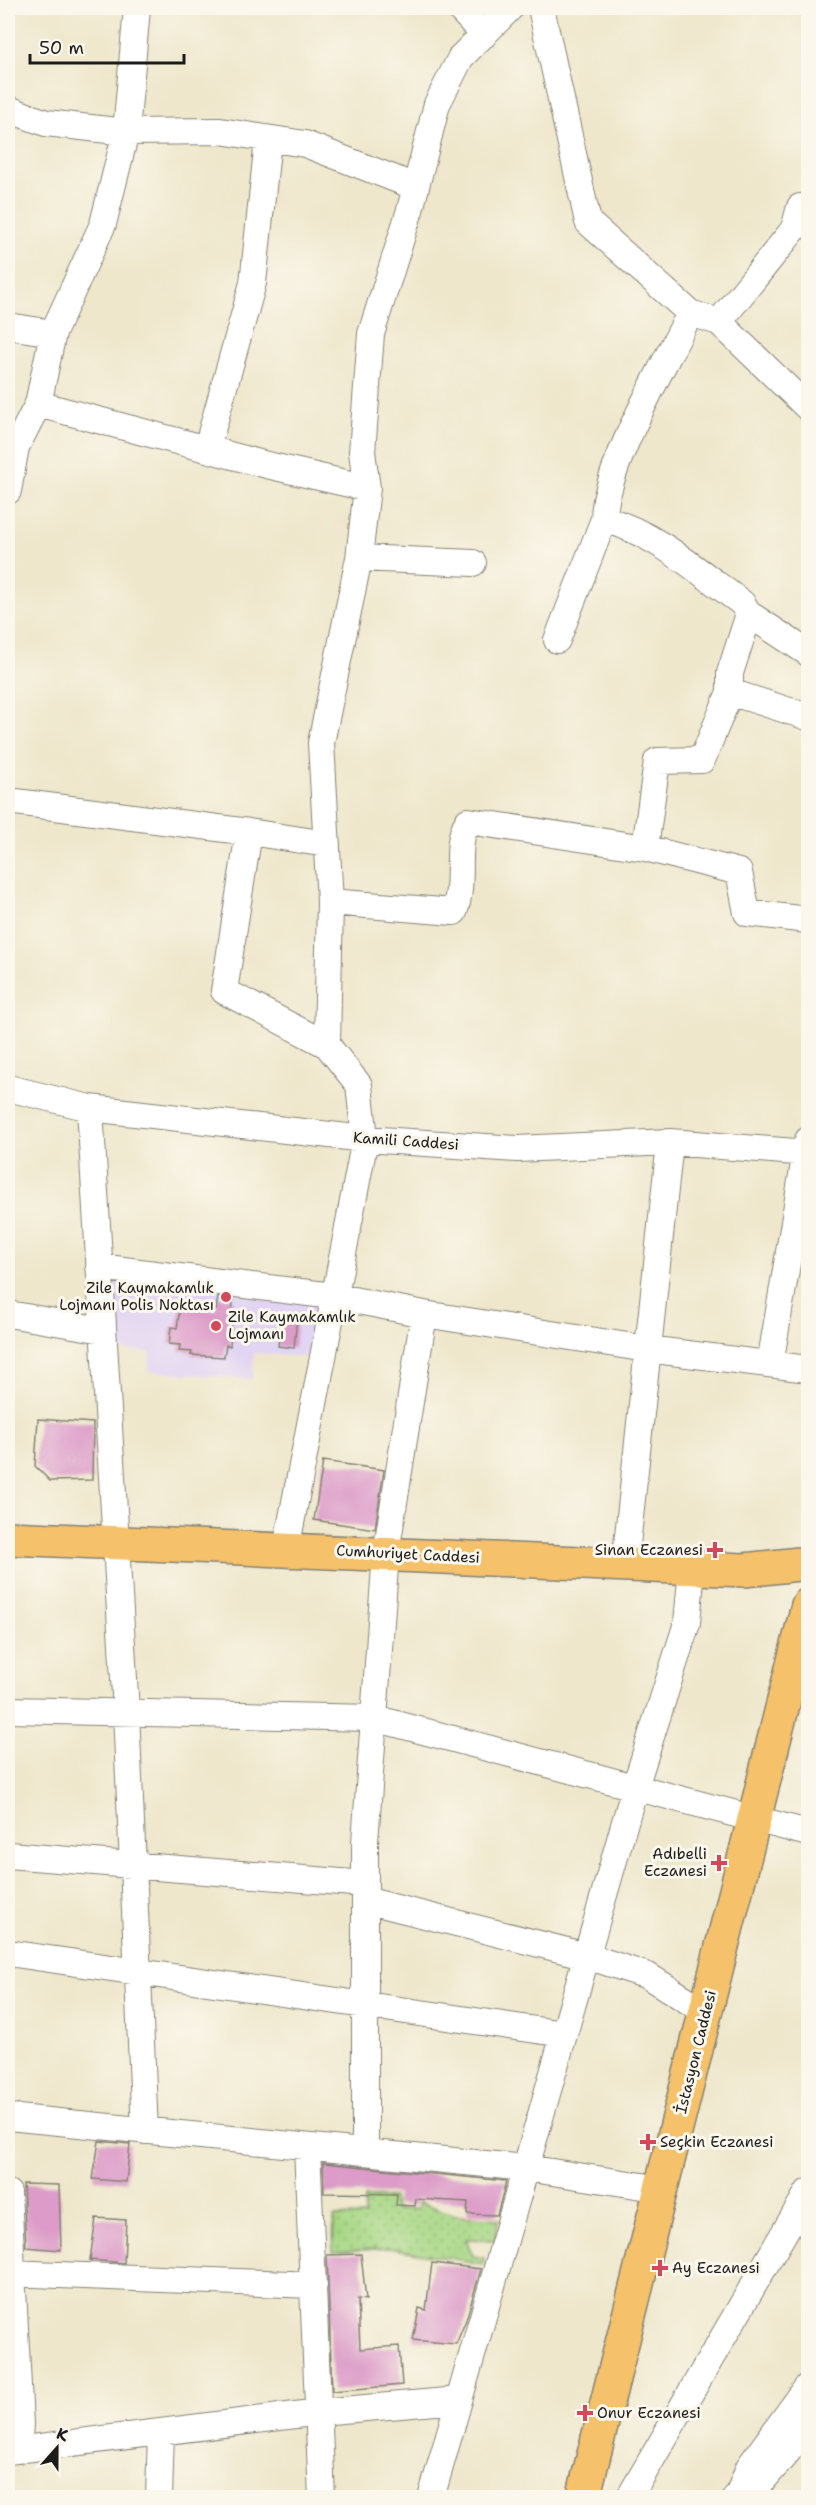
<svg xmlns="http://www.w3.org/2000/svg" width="816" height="2505" font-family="'Shantell Sans',sans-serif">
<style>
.built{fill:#e2d4f3}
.grass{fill:url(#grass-dots);stroke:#627a50;stroke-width:1.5}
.building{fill:#dc9bc8}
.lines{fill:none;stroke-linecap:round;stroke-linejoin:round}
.minor-casing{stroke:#858274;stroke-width:28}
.major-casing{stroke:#858274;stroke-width:36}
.minor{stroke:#fff;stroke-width:26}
.major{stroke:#f5c16b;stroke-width:33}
.poi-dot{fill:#d1495b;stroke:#fbf7ec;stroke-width:2}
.labels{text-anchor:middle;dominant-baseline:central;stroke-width:6;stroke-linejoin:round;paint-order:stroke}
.street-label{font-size:15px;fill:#1c1c1c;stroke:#fbf7ec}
.poi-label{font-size:15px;fill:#1c1c1c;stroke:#fbf7ec;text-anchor:start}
</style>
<defs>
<pattern id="grass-dots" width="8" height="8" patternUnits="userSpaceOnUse" patternTransform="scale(1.5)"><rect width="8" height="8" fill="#a8d785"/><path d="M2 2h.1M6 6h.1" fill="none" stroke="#90b872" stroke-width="1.8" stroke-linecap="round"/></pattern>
</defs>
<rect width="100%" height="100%" fill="#fbf7ec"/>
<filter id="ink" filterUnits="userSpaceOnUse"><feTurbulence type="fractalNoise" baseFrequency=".0167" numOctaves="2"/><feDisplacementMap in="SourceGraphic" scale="12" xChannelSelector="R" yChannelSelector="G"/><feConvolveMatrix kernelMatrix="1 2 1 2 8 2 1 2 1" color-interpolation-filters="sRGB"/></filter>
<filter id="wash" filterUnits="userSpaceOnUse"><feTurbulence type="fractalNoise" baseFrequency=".008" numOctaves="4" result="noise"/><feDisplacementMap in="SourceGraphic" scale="24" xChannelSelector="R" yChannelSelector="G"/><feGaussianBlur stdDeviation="1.35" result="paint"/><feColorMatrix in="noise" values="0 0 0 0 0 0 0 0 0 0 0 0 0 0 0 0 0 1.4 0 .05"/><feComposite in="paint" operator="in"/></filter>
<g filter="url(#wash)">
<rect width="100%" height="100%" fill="#eee7cc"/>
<path class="built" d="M106,1276L326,1302L316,1358L254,1353L252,1379L149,1371L150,1352L112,1350Z"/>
<path class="grass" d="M365,2198H393L395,2210L418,2209L419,2202L458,2216L499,2219L495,2240L466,2239L473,2256L484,2258L483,2264L390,2248L333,2252L334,2217L365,2216Z"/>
<g id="blocks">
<path class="building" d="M218,1297L233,1299L230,1346L226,1345L224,1357L191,1355L192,1352L179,1351L180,1345L169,1344L171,1327L177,1328L180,1309L216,1310Z
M281,1316L297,1318L294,1348L278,1346Z
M38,1419L93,1423L92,1480L50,1481L35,1466Z
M323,1461L384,1470L375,1529L314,1520Z
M99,2141L130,2144L126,2182L93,2179Z
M323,2163L506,2181L497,2215L467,2214L468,2202L416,2199L415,2206L396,2205L397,2194L324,2193Z
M23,2184L59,2185L61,2250L26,2247Z
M96,2218L126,2220L124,2263L90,2260Z
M361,2254L366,2300L358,2299L360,2349L399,2346L402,2385L332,2391L327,2255Z
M432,2263L481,2269L466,2320L456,2344L413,2340L419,2308L426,2310Z"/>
</g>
</g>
<g filter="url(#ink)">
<use href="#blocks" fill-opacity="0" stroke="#858274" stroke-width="1.5"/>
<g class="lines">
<defs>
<path id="minor" d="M459,8L484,35
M541,8L588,222L690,313L719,322L808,408
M8,109L46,123L126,132L220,131L305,144L416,187
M719,322L794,229L800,207
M8,326L53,333
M38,404L267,465L367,488
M207,448L253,283L268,140
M8,491L16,447L38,404L53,333L103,224L126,132L137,8
M604,519C655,533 699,572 742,603L749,614L808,653
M359,558L473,563
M557,640L604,519C604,467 666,363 690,313
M730,692L808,717
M8,801L249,832L327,844
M249,832L224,991L327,1045
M645,848L657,761L702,760L730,692V673L749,614
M330,902L454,912C466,881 453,844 468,821L645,848L739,872L747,913L808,920
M8,1088L90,1108L365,1139L517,1149L670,1142L808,1153
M90,1108L126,1712L145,2131
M99,1267L333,1296L424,1314L647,1349L808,1369
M8,1314L103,1330
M770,1364L808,1140
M286,1549L365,1139L359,1085L327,1045L330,902L321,743L359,558L367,488L362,452L371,334L410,210L437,104L461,57L510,8
M625,1564L670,1142
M8,1710L374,1718L808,1833
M8,1855L365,1884
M365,1900L587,1956L648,1976L706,2012
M8,1953L564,2034
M8,2117L526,2168L662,2189
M307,2147L322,2498
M365,2152V1842L386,1553L424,1314
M8,2193L20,2424L18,2450
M8,2273L314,2285
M8,2451L319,2412L459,2400
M736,2497L764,2479L808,2428
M159,2498L161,2432
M431,2498L635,1787L687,1623L692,1568
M629,2498L808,2192
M740,2498L738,2496L749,2467L808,2386"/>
<path id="major" d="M8,1538L744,1570L808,1563
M583,2498L808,1605"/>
</defs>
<use href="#minor" class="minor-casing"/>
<use href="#major" class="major-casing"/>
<use href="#minor" class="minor"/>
<use href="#major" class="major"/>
</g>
</g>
<g class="poi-dot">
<circle cx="226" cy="1297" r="6"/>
<circle cx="216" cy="1326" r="6"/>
<path d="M712 1541h6v6h6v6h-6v6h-6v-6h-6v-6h6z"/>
<path d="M716 1854h6v6h6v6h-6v6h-6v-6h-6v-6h6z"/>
<path d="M645 2133h6v6h6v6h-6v6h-6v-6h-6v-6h6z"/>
<path d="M657 2259h6v6h6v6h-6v6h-6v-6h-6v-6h6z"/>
<path d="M582 2404h6v6h6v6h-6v6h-6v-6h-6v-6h6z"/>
</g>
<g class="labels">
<g class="street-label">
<text transform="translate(406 1141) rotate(4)">Kamili Caddesi</text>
<text transform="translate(408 1554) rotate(3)">Cumhuriyet Caddesi</text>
<text transform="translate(696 2052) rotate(-76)">İstasyon Caddesi</text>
</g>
<g class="poi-label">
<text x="214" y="1288" text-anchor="end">Zile Kaymakamlık<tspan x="214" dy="17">Lojmanı Polis Noktası</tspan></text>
<text x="228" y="1317">Zile Kaymakamlık<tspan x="228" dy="17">Lojmanı</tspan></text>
<text x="703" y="1550" text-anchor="end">Sinan Eczanesi</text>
<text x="707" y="1854" text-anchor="end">Adıbelli<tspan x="707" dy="17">Eczanesi</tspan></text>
<text x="660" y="2142">Seçkin Eczanesi</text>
<text x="672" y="2268">Ay Eczanesi</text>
<text x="597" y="2413">Onur Eczanesi</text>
</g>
</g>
<rect width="816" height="2505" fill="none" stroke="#fbf7ec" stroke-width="30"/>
<g transform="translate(57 2448) rotate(21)" stroke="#fbf7ec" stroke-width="4.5" paint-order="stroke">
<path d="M0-4.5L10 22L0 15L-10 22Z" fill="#1c1c1c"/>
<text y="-9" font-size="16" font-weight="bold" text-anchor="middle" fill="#1c1c1c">K</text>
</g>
<path d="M30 54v9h154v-9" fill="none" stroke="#1c1c1c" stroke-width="3"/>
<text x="39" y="54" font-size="18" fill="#1c1c1c" stroke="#fbf7ec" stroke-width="4.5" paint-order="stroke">50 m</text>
</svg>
